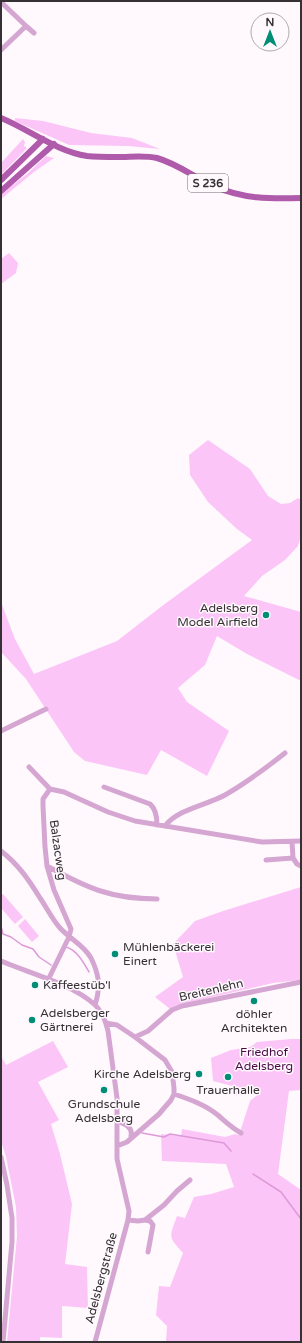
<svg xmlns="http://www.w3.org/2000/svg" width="302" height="1343" font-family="'Varela Round',sans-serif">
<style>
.green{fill:#fcc5f7}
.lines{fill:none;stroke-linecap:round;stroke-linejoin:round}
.stream{stroke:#dd99d8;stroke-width:1.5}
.minor{stroke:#d5a6d1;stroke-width:5}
.major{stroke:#af5aaa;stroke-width:6}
.poi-dot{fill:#008d76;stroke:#fff9fe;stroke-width:1.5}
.labels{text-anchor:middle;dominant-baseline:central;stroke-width:3;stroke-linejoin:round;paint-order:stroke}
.shield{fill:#fff9fe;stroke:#716c70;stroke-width:1}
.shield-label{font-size:11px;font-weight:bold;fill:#343033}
.poi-label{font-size:12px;fill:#343033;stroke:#fff9fe;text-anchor:start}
.street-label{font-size:12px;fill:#343033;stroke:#fff9fe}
.park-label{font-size:12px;fill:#480a46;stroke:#fff9fe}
</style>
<rect width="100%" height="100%" fill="#fff9fe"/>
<path class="green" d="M15,118L43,121L91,133L132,138L160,149L128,146L69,145L15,121Z
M23,139L25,142L24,146L27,148L1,175V163Z
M46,156L54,158L34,172L1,199V194L27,174Z
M9,253L18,263L16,273L1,284V259Z
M208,440L250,469L268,496L281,504L290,503L298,498L301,500V536L298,546L285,560L262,576L244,596L301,612V681L247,654L217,636L205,665L178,688L187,702L229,731L207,776L161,750L147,775L85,761L74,752L26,679L1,652V602L15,639L34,674L117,641L162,606L252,540L237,529L208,502L190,475L189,455Z
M301,887V980L273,983L182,1004L170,1009L155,997L183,977L173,944L195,921L223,911Z
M3,894L23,917L15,924L1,908V896Z
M25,919L39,936L32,942L18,926Z
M291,1039H301V1090L289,1091L278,1174L301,1190V1342H166L167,1326L156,1315L159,1286L170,1287L183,1253C168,1236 169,1238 177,1216L185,1218L194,1197L211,1194L234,1187L226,1164L162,1161L161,1134L181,1136L182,1129L225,1137L235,1134L239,1135L250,1101L256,1096V1094L233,1095L232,1086L213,1081L211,1058L231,1050L250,1047L257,1042Z
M53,1041L68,1067L38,1082L59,1120L51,1124L60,1154L72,1204L65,1264L87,1267L88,1308L62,1306V1338L40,1337V1342H7L17,1236L16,1207L6,1157L1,1141V1056L6,1065Z"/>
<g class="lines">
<path class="stream" d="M1,926L3,934L11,937L22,945L33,949L39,957L51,965
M66,947C77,950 84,963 89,972
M142,1133L164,1137L170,1134L224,1143L231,1151
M253,1174L281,1192L301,1219"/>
<path class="minor" d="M1,2L26,26L1,50
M26,26L34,33
M1,731L46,709
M29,767L50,789
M104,787L150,804C156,809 157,817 157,825
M165,826C178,809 207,805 225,795C246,783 266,768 285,753
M1,851C18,864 29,880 40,898C47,908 52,919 60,928C70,939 84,945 91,958C99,974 101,987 95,1005
M293,858L297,864L301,866
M266,860L293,858L292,842
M47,866C87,888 111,899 157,899
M1,961C29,973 72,984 94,1004C102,1011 106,1022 108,1031L117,1098V1159L129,1211L128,1220L95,1342
M48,980L69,937L71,929L54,890L47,866L45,847L43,806V799L50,789L64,792L108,812L135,821L262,842L301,841
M106,1023L117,1025L135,1037L165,1060L172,1072L174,1088V1094L171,1100L159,1114L127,1142L117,1146
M135,1037L148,1031L172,1010L182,1006L301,982
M174,1094C189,1099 206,1105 219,1116C227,1123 231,1127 241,1133
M117,1121C125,1124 133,1127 131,1136
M1,1157L7,1185L12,1218V1242L3,1342
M128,1220L138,1221L145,1220L164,1205L177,1191L190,1180
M145,1220L150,1221L153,1225L148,1252"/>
<path class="major" d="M1,118C30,130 56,151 87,156C97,157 108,157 118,157C131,157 144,155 157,158C178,164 195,178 214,186C242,199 271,199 301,198
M1,180L43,139
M1,191L54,144"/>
</g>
<g class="poi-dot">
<circle cx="266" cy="615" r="4"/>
<circle cx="115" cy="954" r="4"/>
<circle cx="35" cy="985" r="4"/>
<circle cx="254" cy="1001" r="4"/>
<circle cx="32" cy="1020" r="4"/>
<circle cx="199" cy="1074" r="4"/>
<circle cx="228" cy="1077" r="4"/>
<circle cx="104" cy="1090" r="4"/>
</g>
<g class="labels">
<rect class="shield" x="188" y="174" width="40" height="18" rx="3"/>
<g class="shield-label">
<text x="208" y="183">S 236</text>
</g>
<g class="poi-label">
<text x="258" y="608" text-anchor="end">Adelsberg<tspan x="258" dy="14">Model Airfield</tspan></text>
<text x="123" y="947">Mühlenbäckerei<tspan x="123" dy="14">Einert</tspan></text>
<text x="43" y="985">Kaffeestüb'l</text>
<text x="40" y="1013">Adelsberger<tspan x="40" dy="14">Gärtnerei</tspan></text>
<text x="254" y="1014" text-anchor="middle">döhler<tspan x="254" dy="14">Architekten</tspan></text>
<text x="191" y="1074" text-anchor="end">Kirche Adelsberg</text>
<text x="228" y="1090" text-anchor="middle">Trauerhalle</text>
<text x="104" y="1104" text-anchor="middle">Grundschule<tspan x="104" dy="14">Adelsberg</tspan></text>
</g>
<g class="street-label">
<text transform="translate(58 850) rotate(82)">Balzacweg</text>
<text transform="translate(211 990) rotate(-13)">Breitenlehn</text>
<text transform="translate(101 1278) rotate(-75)">Adelsbergstraße</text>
</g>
<g class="park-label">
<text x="264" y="1052">Friedhof<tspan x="264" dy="14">Adelsberg</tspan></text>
</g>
</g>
<rect width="302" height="1343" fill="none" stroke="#343033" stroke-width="4"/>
<g transform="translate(270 32)"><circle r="19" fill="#fff9fe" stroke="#aea9ad"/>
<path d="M0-3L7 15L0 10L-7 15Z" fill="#008d76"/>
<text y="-6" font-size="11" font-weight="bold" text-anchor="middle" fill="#343033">N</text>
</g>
</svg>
